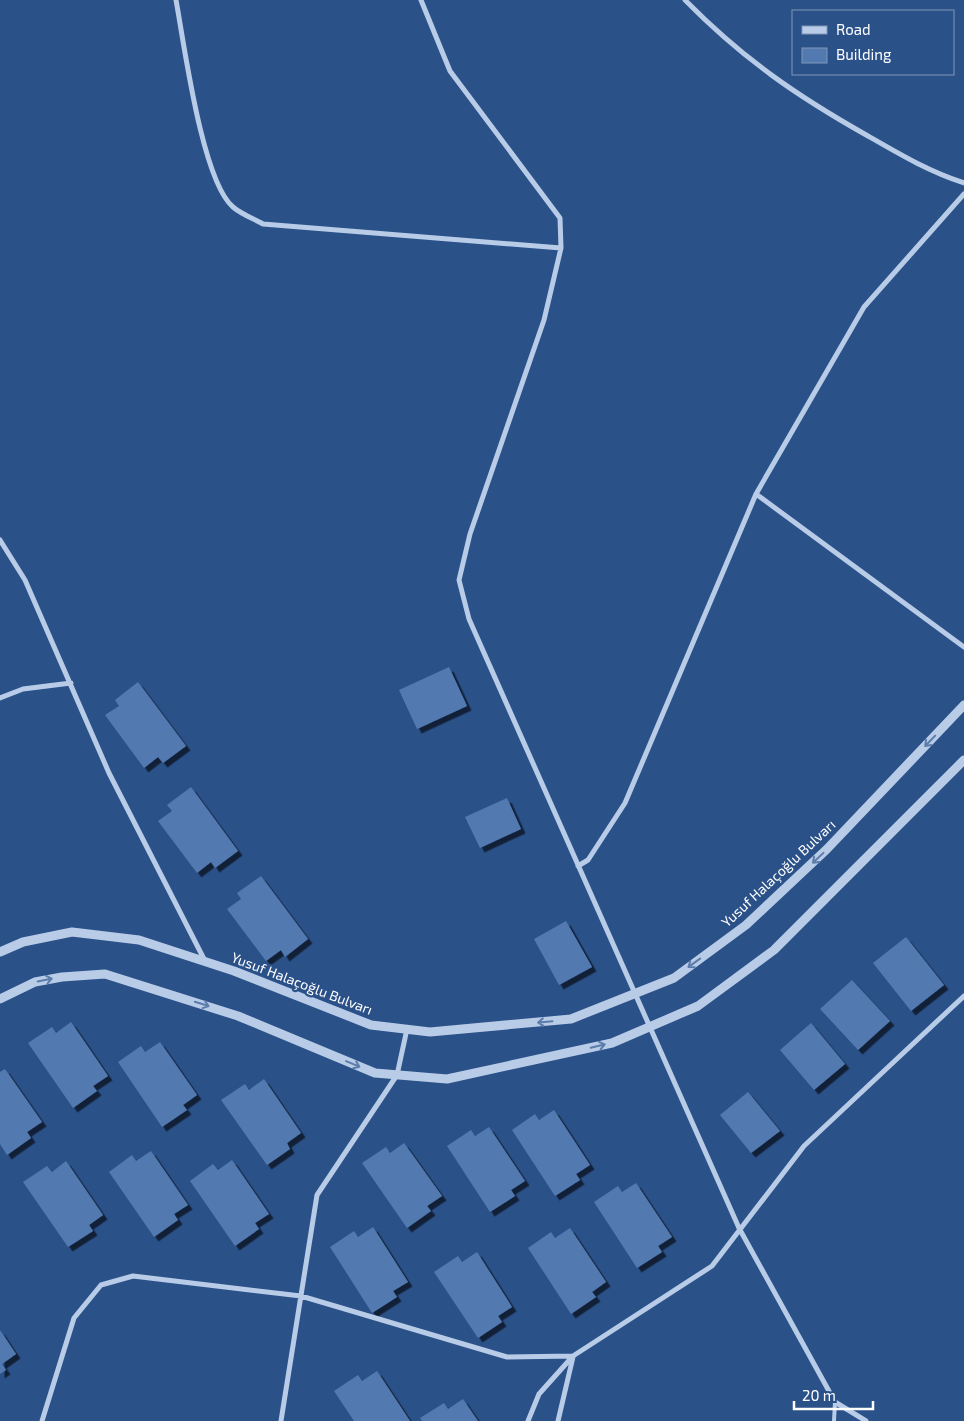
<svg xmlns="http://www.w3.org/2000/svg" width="964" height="1421" font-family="'Exo 2',sans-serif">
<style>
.building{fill:#537ab0;filter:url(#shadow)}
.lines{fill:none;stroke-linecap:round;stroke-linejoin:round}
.service{stroke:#b8cce8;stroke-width:4}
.minor{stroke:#b8cce8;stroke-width:5}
.tertiary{stroke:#b8cce8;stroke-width:9}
.oneway{stroke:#5c7caa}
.labels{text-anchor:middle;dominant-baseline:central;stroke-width:4.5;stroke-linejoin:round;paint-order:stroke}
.street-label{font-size:14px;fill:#fff;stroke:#2b5189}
</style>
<defs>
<filter id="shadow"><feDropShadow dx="4.5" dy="4.5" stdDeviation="0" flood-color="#0009"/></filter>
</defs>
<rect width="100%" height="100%" fill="#2b5189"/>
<path class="building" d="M449,667L467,706L417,729L399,690Z
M138,682L186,746L163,763L158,757L144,768L105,715L119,706L115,700Z
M191,787L238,851L215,868L211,862L197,873L158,821L172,811L167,805Z
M507,798L521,829L480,848L465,817Z
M261,876L308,939L285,957L281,950L266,961L227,909L241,899L237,893Z
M566,921L592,967L559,985L534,939Z
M906,937L944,985L911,1011L873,963Z
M852,980L890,1021L858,1050L820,1009Z
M71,1022L108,1076L93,1086L97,1091L73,1108L28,1043L52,1027L56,1033Z
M811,1023L845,1064L814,1090L780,1050Z
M160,1042L197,1095L183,1105L187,1110L162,1127L118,1062L141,1046L145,1052Z
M5,1069L42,1122L27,1132L31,1138L7,1155L0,1144V1072Z
M264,1079L301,1133L287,1143L290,1149L267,1165L221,1100L245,1084L249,1090Z
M748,1092L780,1131L751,1153L720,1115Z
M554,1110L590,1165L576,1174L580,1180L555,1196L512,1130L535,1114L539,1120Z
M489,1127L525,1181L511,1190L515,1196L490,1212L447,1146L471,1130L475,1136Z
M404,1143L442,1196L427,1206L431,1211L407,1228L362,1163L386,1147L390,1153Z
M151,1151L188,1205L174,1214L178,1220L154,1237L109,1172L132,1155L136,1161Z
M232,1160L269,1214L255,1223L259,1229L235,1246L190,1181L213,1164L218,1170Z
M66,1161L103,1215L89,1225L93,1231L68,1247L23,1182L47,1166L52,1172Z
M636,1183L672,1237L658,1246L662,1252L637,1268L594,1202L618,1186L622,1192Z
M373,1227L408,1282L393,1291L397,1297L372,1313L330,1247L354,1231L358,1237Z
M570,1228L606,1282L592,1292L596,1297L571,1314L528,1248L551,1232L555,1238Z
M477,1252L512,1307L498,1316L502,1322L478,1338L434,1272L458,1256L462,1262Z
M0,1330L16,1354L2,1364L6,1370L0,1374Z
M377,1371L410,1421H354L334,1391L358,1375L362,1381Z
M463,1399L478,1421H422L420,1418L444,1403L448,1409Z"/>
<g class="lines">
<path class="service" d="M834,1421L835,1402"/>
<path class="minor" d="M176,0C184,43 202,181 233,207C241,214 254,219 263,224L561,248
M421,0L450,71L560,218L561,248L544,320L470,534L459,580L469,619L739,1228L835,1402L866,1421
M685,0C743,59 797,96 868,136C901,155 928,171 964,183
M756,494L964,647
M0,540L25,580L109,773L205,961
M0,698L23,689L71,683
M578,866L588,860L625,803L756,494L864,307L964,194
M42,1421L74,1318L101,1285L133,1276L301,1296L507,1357L573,1356L712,1266L804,1146L964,996
M281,1421L317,1195L397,1075L407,1029
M528,1421L539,1394L573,1356
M558,1421L573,1357"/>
<path class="tertiary" d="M0,952L23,942L72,932L139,940L234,971L371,1025L430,1032L571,1019L674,978L746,925L827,849L964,705
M0,999L35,982L62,977L105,974L238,1016L375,1073L447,1079L612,1043L698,1006L774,950L964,760"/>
</g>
<defs><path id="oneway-shaft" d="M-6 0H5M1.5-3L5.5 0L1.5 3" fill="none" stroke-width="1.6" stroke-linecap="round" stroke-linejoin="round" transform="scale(1.25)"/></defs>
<g class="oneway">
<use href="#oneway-shaft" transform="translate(930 741) rotate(134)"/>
<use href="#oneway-shaft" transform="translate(818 858) rotate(137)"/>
<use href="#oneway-shaft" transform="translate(694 963) rotate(144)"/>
<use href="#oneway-shaft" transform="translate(45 980) rotate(-11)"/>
<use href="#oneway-shaft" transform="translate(202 1004) rotate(17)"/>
<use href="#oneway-shaft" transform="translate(545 1022) rotate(175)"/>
<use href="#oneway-shaft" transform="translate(598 1046) rotate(-13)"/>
<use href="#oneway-shaft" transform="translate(353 1064) rotate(23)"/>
</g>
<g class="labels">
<g class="street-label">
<text transform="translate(778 873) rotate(-43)">Yusuf Halaçoğlu Bulvarı</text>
<text transform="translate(302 983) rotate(21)">Yusuf Halaçoğlu Bulvarı</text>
</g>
</g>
<rect x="792" y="10" width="162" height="65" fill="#2b5189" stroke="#8097b8"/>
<rect x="802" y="26" width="25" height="8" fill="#b8cce8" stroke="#8097b8"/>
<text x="836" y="35" font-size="15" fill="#ffffff">Road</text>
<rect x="802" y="48" width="25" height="15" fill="#537ab0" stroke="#8097b8"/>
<text x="836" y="60" font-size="15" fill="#ffffff">Building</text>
<path d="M794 1401v8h79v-8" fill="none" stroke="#ffffff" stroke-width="2.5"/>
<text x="802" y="1401" font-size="15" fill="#ffffff" stroke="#2b5189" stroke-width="4" paint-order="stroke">20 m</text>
</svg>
